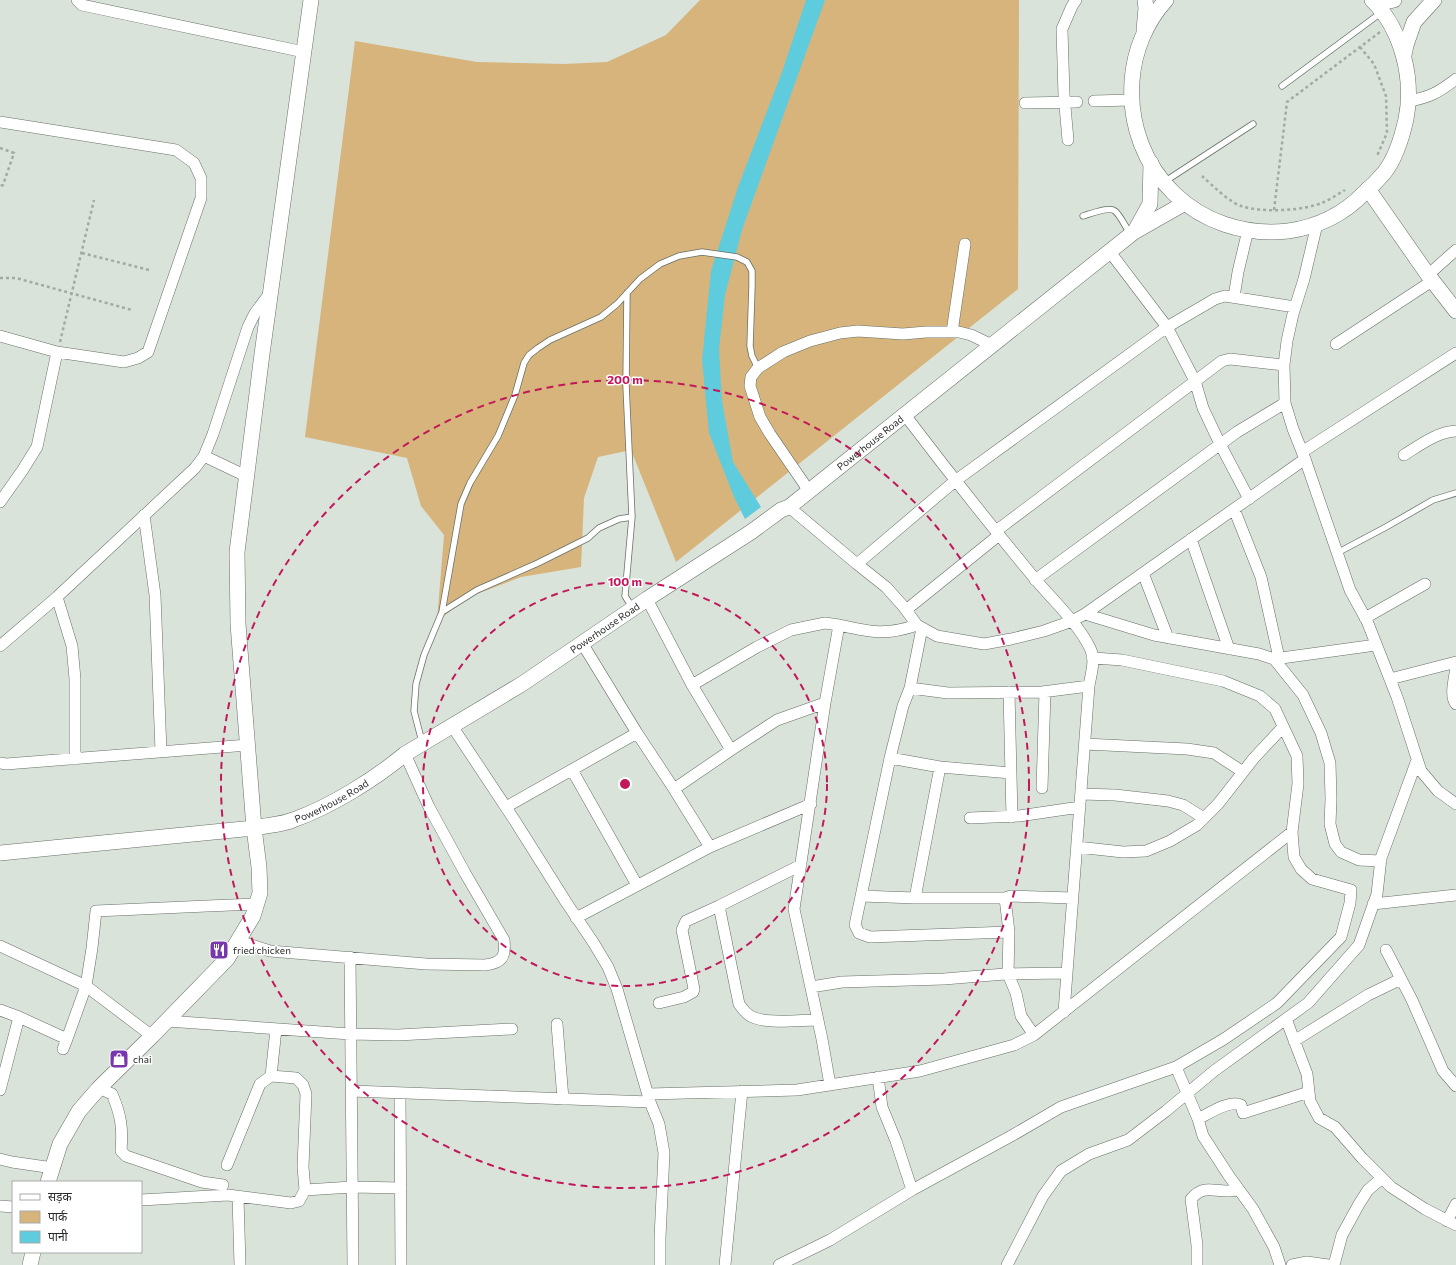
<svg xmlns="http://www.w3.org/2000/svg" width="1456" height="1265" font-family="Commissioner,'Noto Sans Devanagari',sans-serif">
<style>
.green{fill:#d6b47b}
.water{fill:#5eccdd}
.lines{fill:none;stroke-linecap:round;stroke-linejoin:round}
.lane-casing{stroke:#676f67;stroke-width:7}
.street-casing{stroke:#676f67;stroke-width:12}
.secondary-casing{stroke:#676f67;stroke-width:16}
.path{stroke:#a2aaa2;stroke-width:2.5;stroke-dasharray:3 3;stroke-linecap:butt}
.lane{stroke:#fff;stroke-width:5.5}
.street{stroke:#fff;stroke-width:11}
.secondary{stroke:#fff;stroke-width:15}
.ring{fill:none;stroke:#c2185b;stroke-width:2;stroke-dasharray:7 5}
.labels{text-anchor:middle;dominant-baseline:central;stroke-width:3;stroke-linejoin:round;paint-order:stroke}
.street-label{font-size:10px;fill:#272b27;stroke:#fff}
.poi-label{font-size:10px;fill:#272b27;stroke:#fff;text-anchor:start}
.centre{fill:#c2185b;stroke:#fff;stroke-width:2}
.ring-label{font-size:12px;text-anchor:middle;font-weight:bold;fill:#c2185b;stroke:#fff;stroke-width:3;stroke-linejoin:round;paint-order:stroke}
</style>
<rect width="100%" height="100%" fill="#d9e3d9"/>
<path class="green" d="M700,0H1019L1018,289L676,562L631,450L598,457L584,498L581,567L521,577L469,597L437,621L444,535L421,506L407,458L305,437L355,41L477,62L564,64L607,62L666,35Z"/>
<path class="water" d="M806,0H825L742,230L725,295L719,349L722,401L733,462L761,507L745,519L734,497L709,433L702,360L711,271L738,187L782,72Z"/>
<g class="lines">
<defs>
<path id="lane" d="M1282,86L1382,12
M1164,182L1253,124
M1083,216C1090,214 1109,206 1115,211C1121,216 1125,227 1130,233
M627,293L626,385L632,517
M1337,553L1386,527L1433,500L1456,493
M442,612L461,504L470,483L498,436L515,395L524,363L529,355L538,348L550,340L601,317L617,304L640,279L660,264L679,256L702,252L737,257L747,262L752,271V286L750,346L752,356L758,368
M422,742L414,711L416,684L424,655L442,612L477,590L538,563L588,538L599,528L619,519L632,517L625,596L632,607"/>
<path id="street" d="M77,0L82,5L304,52
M1094,101L1131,100
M1408,101C1429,98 1439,92 1456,79
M1025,103L1077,102
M0,122L176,150L194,163L201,178V198L148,352L138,358L124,362L57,352L0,336
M1068,140L1064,95L1062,29L1072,6L1076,0
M1317,224L1304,279L1293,314L1287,341L1284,365L1285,403L1293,429L1305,459L1350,590L1367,621L1397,697L1421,771L1438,791L1456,804
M1110,252L1167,327L1195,381L1203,408L1220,444L1249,499
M1428,275L1456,250
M1234,297L1238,272L1248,230
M952,332L965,244
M1336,344L1432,281
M905,415C946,469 988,522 1031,574C1050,598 1076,620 1090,648C1096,660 1091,673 1089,686L1064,1012
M1302,452L1456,353
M1404,455C1420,445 1437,432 1456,431
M204,456L246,476
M809,491L770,434L760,417L750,386L751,377L758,368L783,352L810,341L840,333L858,331L903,334L926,332H959L971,335L992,345
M0,502L22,471L37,447L57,352
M789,507L857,564L886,587L903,606L917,625C885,636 870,632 839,625
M1234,509L1261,577L1279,658
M144,515L155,595L161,752
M996,531L1222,361L1230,359L1284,365
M1191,539L1229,649
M857,564L955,481L1167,327L1215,299L1225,296L1295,307
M1143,573L1168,638
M1035,580L1237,432L1285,403
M57,597L72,646L75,679V759
M647,599L692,685L731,750L777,720L825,703L794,909L822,1039L830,1085
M906,610L999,535
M1085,614L1154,635L1259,654L1274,659L1303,695L1321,733L1330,763L1331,799L1330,824L1335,844L1341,852L1359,860L1381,861
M1365,618L1425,584
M917,625L937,636L984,644L1011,639L1044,631L1072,621L1085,614L1305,459
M582,643L637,733
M0,646L57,597L195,468L204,456L213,434L248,327L255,313L270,293
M1274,659L1376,645
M1456,667C1455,677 1449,696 1456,704
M1390,679L1456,662
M692,685L757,647L791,630L825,623L839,625L825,703
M910,688L922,628
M1009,692L1012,817
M452,726L515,821L566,902L593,942L608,967L617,989L650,1102L659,1124L664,1153L660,1238V1265
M1085,744L1187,749L1214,753L1243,772
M890,758L940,767L1011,773
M0,763L6,764L248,745
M940,767L915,898H1005
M572,770L637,885
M1042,788L1045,692
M674,789L710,847L811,804
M1081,794L1115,795L1168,801L1183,805L1204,818
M506,807L637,733L674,789L731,750
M970,818L1019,816L1080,807
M1077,847L1123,852L1146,851L1170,841L1197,825L1218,804L1254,758L1283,727
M801,865L719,906L739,1004C743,1010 748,1016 755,1018C771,1024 801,1020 818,1020
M861,896L915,898
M1373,904L1456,895
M576,918L710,847
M1009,932L870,937L859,933L855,925L890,758L903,706L910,688L948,693L1042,692L1089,686
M239,941L270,951L426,964L485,965C502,963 506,957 504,940L465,873L429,807L405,754
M0,946L86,986L152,1036
M1386,950L1412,1000L1443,1071L1456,1086
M350,957L353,1265
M811,987L842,982L944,979L1005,974L1067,973
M659,1003L684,997L693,992L694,989L682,930L686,921L719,906
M0,1010L19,1017
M1286,1019L1307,1074L1310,1101L1319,1118L1335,1127L1362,1158L1391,1187L1425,1209L1456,1225
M167,1021L350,1034L398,1035L512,1029
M557,1024L563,1099
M1034,1035L1021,1016L1016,993L1008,974L1009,932L1005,898L1011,896L1073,898
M1294,1041L1368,995L1401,979
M63,1049L67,1039
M1176,1067L1198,1119L1203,1136L1229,1176L1253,1209L1274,1247L1280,1265
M271,1076L276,1029
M878,1077L882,1107L896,1141L912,1190
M99,1088L112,1094C121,1115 123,1128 121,1151L126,1156L202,1182L223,1185
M0,1090L19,1017L67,1039L86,986L92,948L96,911L207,906L256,904
M351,1091L650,1102
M400,1093L401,1265
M648,1094L797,1090L920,1071L1014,1045L1034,1035L1292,832
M1198,1119C1208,1114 1230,1099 1241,1105L1243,1113L1309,1092
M0,1159L12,1162L53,1168
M305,1190L352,1187L401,1188
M238,1197L240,1265
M141,1200L228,1195L291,1203L299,1201L305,1190L303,1167L306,1094L303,1085L296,1078L271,1076L260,1084L227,1165
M0,1206L13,1207
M1447,1221L1456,1204
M725,1265L742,1091
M779,1265L830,1240L912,1190L1013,1135L1061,1107L1176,1067L1224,1039L1277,1003L1341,937L1350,903L1351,890L1312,879L1301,869L1294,857L1292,832L1298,784L1297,756L1275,709L1260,696L1223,681L1122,660L1094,658
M1007,1265L1043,1196L1061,1171L1089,1154L1128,1140L1166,1111L1214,1071L1308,1003L1359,945L1377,894L1381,858L1417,760
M1197,1265V1245L1191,1199C1203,1185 1211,1191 1227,1191C1231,1191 1235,1190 1239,1190
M1292,1265L1307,1262L1328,1265
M1334,1265L1342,1235L1359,1204L1368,1190L1382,1178"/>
<g id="secondary">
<path d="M1166,0C1146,22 1134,51 1132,81C1126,171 1198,241 1288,231C1317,227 1343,215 1364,193C1371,187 1378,180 1384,173C1396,158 1402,137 1406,119C1414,79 1402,29 1372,0"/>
<path d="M1376,4L1394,0"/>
<path d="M1144,30L1146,8L1145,0"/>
<path d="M1404,55L1406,45L1414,22L1434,0"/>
<path d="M1368,189L1428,275L1456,311"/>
<path d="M1135,231L1150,204L1151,163"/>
<path id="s1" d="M0,853L254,828C267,825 281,825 293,820C330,807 375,779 405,754L522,684L647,599L751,532L781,510L789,507L1134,232L1185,203"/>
<path d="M48,1182L60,1144L79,1111L99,1088L152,1036L227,959L253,916L260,893L259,867L254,828L238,624L237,552L262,354L311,0"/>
<path d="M30,1265L33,1252"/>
</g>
</defs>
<use href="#lane" class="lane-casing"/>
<use href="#street" class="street-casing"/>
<use href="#secondary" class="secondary-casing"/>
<path class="path" d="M1360,47L1374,64L1386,96L1387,133L1377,156
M0,148L14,153L3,185L0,186
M1202,176C1212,185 1229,202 1241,206C1261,213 1305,211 1324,202C1331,199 1338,194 1345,190
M1274,210L1287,102L1380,32
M82,253L149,270
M0,278H16L132,310
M60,342L94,200"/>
<use href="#lane" class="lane"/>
<use href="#street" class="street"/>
<use href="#secondary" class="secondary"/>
</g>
<g class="ring">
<circle cx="625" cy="784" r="202"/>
<circle cx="625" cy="784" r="404"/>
</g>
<defs>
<symbol id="restaurant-square" viewBox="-11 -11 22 22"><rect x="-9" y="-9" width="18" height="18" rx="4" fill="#7838ad" stroke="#fff"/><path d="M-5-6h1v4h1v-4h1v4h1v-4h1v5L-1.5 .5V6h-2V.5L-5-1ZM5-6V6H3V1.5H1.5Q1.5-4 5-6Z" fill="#fff"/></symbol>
<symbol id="shop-square" viewBox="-11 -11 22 22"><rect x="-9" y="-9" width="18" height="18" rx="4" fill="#7838ad" stroke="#fff"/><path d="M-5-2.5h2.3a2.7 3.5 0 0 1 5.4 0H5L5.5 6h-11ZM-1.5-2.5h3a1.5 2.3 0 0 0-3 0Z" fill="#fff"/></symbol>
</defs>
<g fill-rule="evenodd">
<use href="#restaurant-square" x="208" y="939" width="22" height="22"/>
<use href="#shop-square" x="108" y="1048" width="22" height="22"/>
</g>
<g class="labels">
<g class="street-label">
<text stroke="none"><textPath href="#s1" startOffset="986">Powerhouse Road</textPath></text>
<text stroke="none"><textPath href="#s1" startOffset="662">Powerhouse Road</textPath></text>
<text stroke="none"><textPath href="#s1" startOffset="338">Powerhouse Road</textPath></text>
</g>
<g class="poi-label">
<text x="233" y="950">fried chicken</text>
<text x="133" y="1059">chai</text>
</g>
</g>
<circle cx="625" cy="784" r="6" class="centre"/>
<g class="ring-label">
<text x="625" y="384">200 m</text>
<text x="625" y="586">100 m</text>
</g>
<rect x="12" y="1181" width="130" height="72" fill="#ffffff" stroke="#a9aaa9"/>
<rect x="20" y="1194" width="20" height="6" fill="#ffffff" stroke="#a9aaa9"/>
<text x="48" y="1201" font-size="12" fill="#272b27">सड़क</text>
<rect x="20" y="1211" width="20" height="12" fill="#d6b47b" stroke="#a9aaa9"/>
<text x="48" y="1221" font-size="12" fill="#272b27">पार्क</text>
<rect x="20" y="1231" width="20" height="12" fill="#5eccdd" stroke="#a9aaa9"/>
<text x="48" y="1241" font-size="12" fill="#272b27">पानी</text>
</svg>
